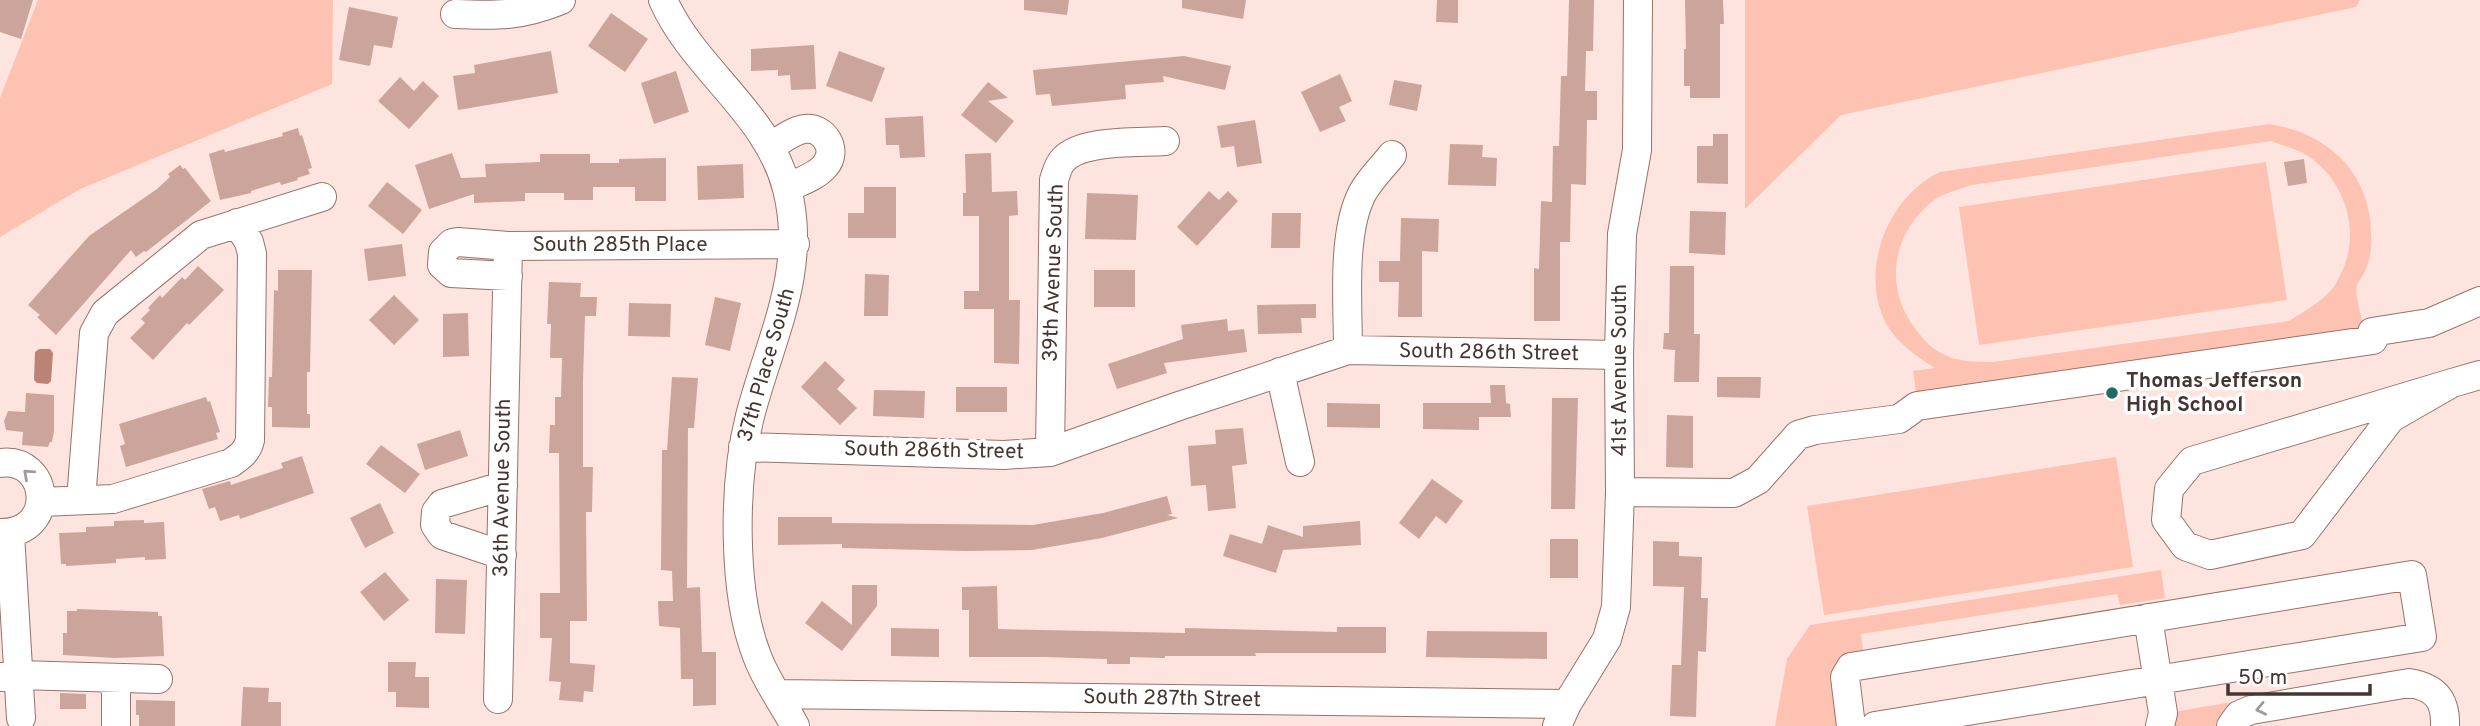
<svg xmlns="http://www.w3.org/2000/svg" width="2480" height="726" font-family="Overpass,sans-serif">
<style>
.green{fill:#fdc2b2;fill-rule:evenodd}
.water{fill:#bb8374}
.building{fill:#cba59b}
.lines{fill:none;stroke-linecap:round;stroke-linejoin:round}
.minor-casing{stroke:#977369;stroke-width:30}
.minor{stroke:#fff;stroke-width:28}
.oneway{stroke:#a29a98}
.poi-dot{fill:#216b64;stroke:#fff;stroke-width:2.5}
.labels{text-anchor:middle;dominant-baseline:central;stroke-width:7;stroke-linejoin:round;paint-order:stroke}
.street-label{font-size:21px;fill:#463632;stroke:#fff}
.poi-label{font-size:21px;font-weight:bold;fill:#463632;stroke:#fff;text-anchor:start}
</style>
<rect width="100%" height="100%" fill="#fde4de"/>
<path class="green" d="M38,0H333L332,84L80,189L0,237V98Z
M1745,0H2360L2356,7L1841,115L1745,209Z
M2269,124C2327,132 2371,173 2371,234C2372,247 2370,260 2365,271C2363,276 2359,280 2357,285C2354,294 2363,322 2365,332L1917,399L1913,371L1935,368C1917,357 1898,344 1887,325C1858,272 1887,197 1940,172ZM2271,141C2284,146 2300,150 2311,158C2345,183 2360,230 2343,269C2340,275 2337,283 2333,288C2321,302 2305,311 2289,321L1993,362C1975,362 1957,362 1941,353C1931,348 1923,339 1917,331C1885,292 1890,239 1928,205C1939,194 1957,190 1972,185Z
M2266,162L2287,300L1979,345L1959,207Z
M2116,457L2133,567L1824,615L1807,506Z
M2161,570L2165,598L2120,605L2117,594L1861,634L1863,650L1843,659L1844,726H1775L1787,659L1810,625Z
M2232,702L2236,709L2215,726H2168L2173,712Z"/>
<path class="water" d="M39,349H50L53,353L51,381L48,384L37,383L34,380L35,352Z"/>
<path class="building" d="M0,0H33L21,39L0,32Z
M1024,0H1069L1067,15L1024,10Z
M1182,0H1246L1243,19L1182,8Z
M1437,0H1458V23L1436,22Z
M1569,0H1594L1593,51H1586L1585,91H1597V120H1587L1586,185L1571,184L1570,242H1560V321H1534V268L1539,269L1541,201L1552,202L1553,146H1559L1561,76H1567Z
M1685,0H1723L1724,24H1720V98H1690V86H1684V49H1686Z
M349,7L398,17L392,48L374,45L370,66L339,60Z
M611,13L648,39L625,72L588,46Z
M814,45L816,89L791,90L790,75L778,76V70L751,71V49Z
M551,51L558,93L458,110L453,76L475,73L474,65Z
M839,51L885,68L872,102L826,86Z
M1184,56L1231,66L1225,90L1163,76L1164,82L1125,85L1126,99L1052,106L1050,94L1036,95L1033,70Z
M676,71L689,112L654,124L641,83Z
M1340,74L1352,101L1339,107L1346,121L1320,132L1301,92Z
M400,77L414,91L423,81L439,96L409,129L378,101Z
M1394,80L1422,85L1417,111L1389,105Z
M988,82L1008,98L988,101L1014,121L996,143L961,115Z
M923,116L925,157L900,158L899,145H886L885,118Z
M1255,120L1262,163L1237,167L1234,146L1221,148L1217,126Z
M298,128L300,136L302,135L312,168L308,169L310,174L297,178L298,180L281,185L280,182L251,191V193L220,200L209,154L224,149L225,152L283,136L282,133Z
M1713,134H1728V184L1697,183V146H1713Z
M1450,144L1483,145L1482,157L1497,158L1496,186L1448,185Z
M452,153L461,178L486,177L485,164L540,162V154H590V163H619V159L666,158V201H635V187H593V200H564V193H525V201L474,203V194L429,209L415,165Z
M991,153L992,192L1017,191L1018,215L1009,216V300H1020L1019,364L994,363V309H964V291H979V216H963V193H966L965,154Z
M2304,159L2307,183L2288,186L2284,162Z
M743,164L744,198L698,200L697,166Z
M180,165L183,169L185,168L211,201L146,252L144,251L136,257L131,250L56,335L37,317L40,315L28,305L89,236L157,189L170,177L168,174Z
M387,182L422,210L403,234L368,206Z
M864,187H896V238H848V213H864Z
M1209,191L1219,200L1228,191L1238,201L1197,246L1177,227Z
M1087,193L1138,195L1136,240L1085,239Z
M1690,211L1726,212L1725,255L1689,253Z
M1272,213H1301L1300,248H1271Z
M1401,218L1439,219L1438,252L1422,251V317H1398L1399,282H1379V261H1400Z
M402,244L406,276L368,281L364,249Z
M198,266L224,290L189,325L187,323L153,360L130,338L145,323L141,319L150,310L148,308L160,295L162,298L182,277L185,280Z
M1670,266H1694V334H1700L1699,382H1674L1675,350L1663,349L1664,333H1669Z
M278,270H312L310,372H307V414H310V428L272,427V407H268L269,377H272L274,290L278,291Z
M1094,270H1135V307H1094Z
M865,274L889,275L888,316H864Z
M549,282L581,283L580,297H597L596,316H585L583,381V467H593L592,512H586L587,621H570V663L595,665L593,692L584,691L583,702L559,700L561,682L549,681L552,638H540V593H560L559,453H549L550,425H555V397H561L562,358H550L551,324H547Z
M394,295L419,320L394,345L369,320Z
M715,297L741,303L730,351L705,345Z
M629,303L671,304L670,337L628,336Z
M1316,304V318H1301L1302,333L1258,334L1257,305Z
M468,313L469,356L443,357V314Z
M1227,319L1228,331L1244,329L1247,352L1164,363L1167,373L1117,389L1108,364L1183,339L1181,325Z
M825,361L845,380L837,389L857,408L840,425L801,387Z
M672,377L698,378L694,428H688L687,588L700,587L702,652H716V705L693,706V679H681L680,628L659,626L658,601H673L672,571L661,570L662,450H667Z
M1717,377H1761L1760,398L1717,397Z
M1490,385H1505L1506,403L1510,404L1511,417H1479V430L1423,429V403H1491Z
M956,387H1007V412H956Z
M874,390L925,391L924,418L873,416Z
M26,393L54,395V431L52,442H50L48,447L22,445L23,432L6,430L4,421L8,411L25,412Z
M206,397L208,402L210,401L220,432L216,433L218,439L126,467L120,446L125,444L119,424Z
M1552,398H1578L1575,509H1551Z
M1327,403L1380,404V428L1327,427Z
M1667,415L1693,416V468L1666,467Z
M1243,428L1247,464L1232,466L1236,508L1208,511L1206,485L1191,486L1188,446L1216,444L1215,430Z
M460,430L468,456L425,470L417,444Z
M381,445L420,474L405,493L366,464Z
M302,456L314,493L240,519L239,515L220,521L215,507L209,509L202,489L230,481L231,485L283,468L281,463Z
M1432,479L1463,501L1446,524L1436,516L1419,539L1399,523Z
M1167,496L1172,514L1167,515L1178,518L1102,538L1032,550L966,551L842,548V544L778,545V517H832V523L1033,525L1103,513Z
M380,503L394,533L365,548L350,518Z
M144,520V523L164,522L166,559L145,560V557L116,559V563L66,566V564H61L59,533L86,532V527L114,526V521Z
M1360,521L1361,545L1283,550L1276,573L1223,556L1230,534L1262,544L1268,525L1303,537V526Z
M1550,539H1578V578H1550Z
M1653,541L1679,542V556L1702,557L1701,598H1708L1706,652L1698,651L1696,717L1670,716L1672,665H1681L1684,587L1653,586Z
M385,572L409,600L384,621L360,592Z
M436,579L467,580L465,634L435,633Z
M852,585H877V606L842,651L805,623L822,601L852,625Z
M997,586L998,629L1185,633V628L1337,632V627H1386V653H1255L1256,656H1165V658L1130,657V664H1107V659L1045,657H969V610H962V587Z
M77,609L158,612V616H162L164,656L115,658L63,655V633H67V611H77Z
M891,628L939,629V657L891,656Z
M1427,631L1547,632V659L1426,657Z
M388,662H416L415,677H429V708L396,707V692H388Z
M243,687L269,688L268,702H281V726H241Z
M60,693L86,694V709H60Z
M136,700L175,701V726H139V715H136Z"/>
<g class="lines">
<defs>
<path id="minor" d="M663,0C694,70 768,113 787,189C808,270 770,339 750,416C733,482 732,592 757,656C766,681 783,703 795,726
M455,14C497,16 522,16 561,0
M770,147C780,141 792,131 804,129C824,126 839,150 825,166C817,176 799,182 787,188
M508,276L451,273L442,265L443,252L452,243L458,242L508,246L795,244
M1348,350C1348,306 1342,238 1360,198C1366,183 1382,168 1392,155
M1280,372L1300,462
M2452,383L2391,418L2302,535L2210,555L2185,546L2166,520L2169,489L2192,461L2452,383L2480,375
M743,447L1004,455L1050,452L1179,406L1348,350L1619,355
M1050,452L1054,180C1056,174 1058,165 1063,160C1082,139 1138,143 1165,141
M0,463C50,456 58,534 0,533
M1620,492L1734,493L1758,480L1798,435L1815,430L1899,419L1917,406L2373,340L2372,332L2429,323L2480,301
M81,500L94,333L105,313L201,235L322,197
M41,502L113,499L231,463C241,456 247,452 250,440L252,254L249,242L237,223
M10,534L21,718
M502,555L442,535L435,525L436,512L442,504L503,486
M2148,618L2163,713L2160,726
M0,677L18,675L158,679
M116,678V726
M778,694L1567,704
M498,699L508,246
M1557,726L1567,704L1607,639L1616,607L1620,492L1619,355L1622,234L1637,150L1638,0
M1851,726L1845,677L1851,667L2412,575L2422,637L1875,726
M2231,726L2239,715L2251,710L2409,683C2435,687 2446,699 2445,726"/>
</defs>
<use href="#minor" class="minor-casing"/>
<use href="#minor" class="minor"/>
</g>
<defs><path id="oneway-chevron" d="M-2-3.5L2.5 0L-2 3.5" fill="none" stroke-width="1.6" stroke-linecap="round" stroke-linejoin="round" transform="scale(1.75)"/></defs>
<g class="oneway">
<use href="#oneway-chevron" transform="translate(28 474) rotate(-138)"/>
<use href="#oneway-chevron" transform="translate(2261 709) rotate(168)"/>
</g>
<circle class="poi-dot" cx="2112" cy="393" r="7"/>
<g class="labels">
<g class="street-label">
<text x="620" y="245">South 285th Place</text>
<text transform="translate(1054 273) rotate(-88)">39th Avenue South</text>
<text transform="translate(1489 353) rotate(1)">South 286th Street</text>
<text transform="translate(767 365) rotate(-74)">37th Place South</text>
<text transform="translate(1620 370) rotate(-90)">41st Avenue South</text>
<text transform="translate(934 451) rotate(1)">South 286th Street</text>
<text transform="translate(503 488) rotate(-89)">36th Avenue South</text>
<text transform="translate(1172 699) rotate(1)">South 287th Street</text>
</g>
<g class="poi-label">
<text x="2126" y="381">Thomas Jefferson<tspan x="2126" dy="24">High School</tspan></text>
</g>
</g>
<path d="M2228 684v10h142v-10" fill="none" stroke="#463632" stroke-width="3.5"/>
<text x="2238" y="684" font-size="21" fill="#463632" stroke="#ffffff" stroke-width="5" paint-order="stroke">50 m</text>
</svg>
